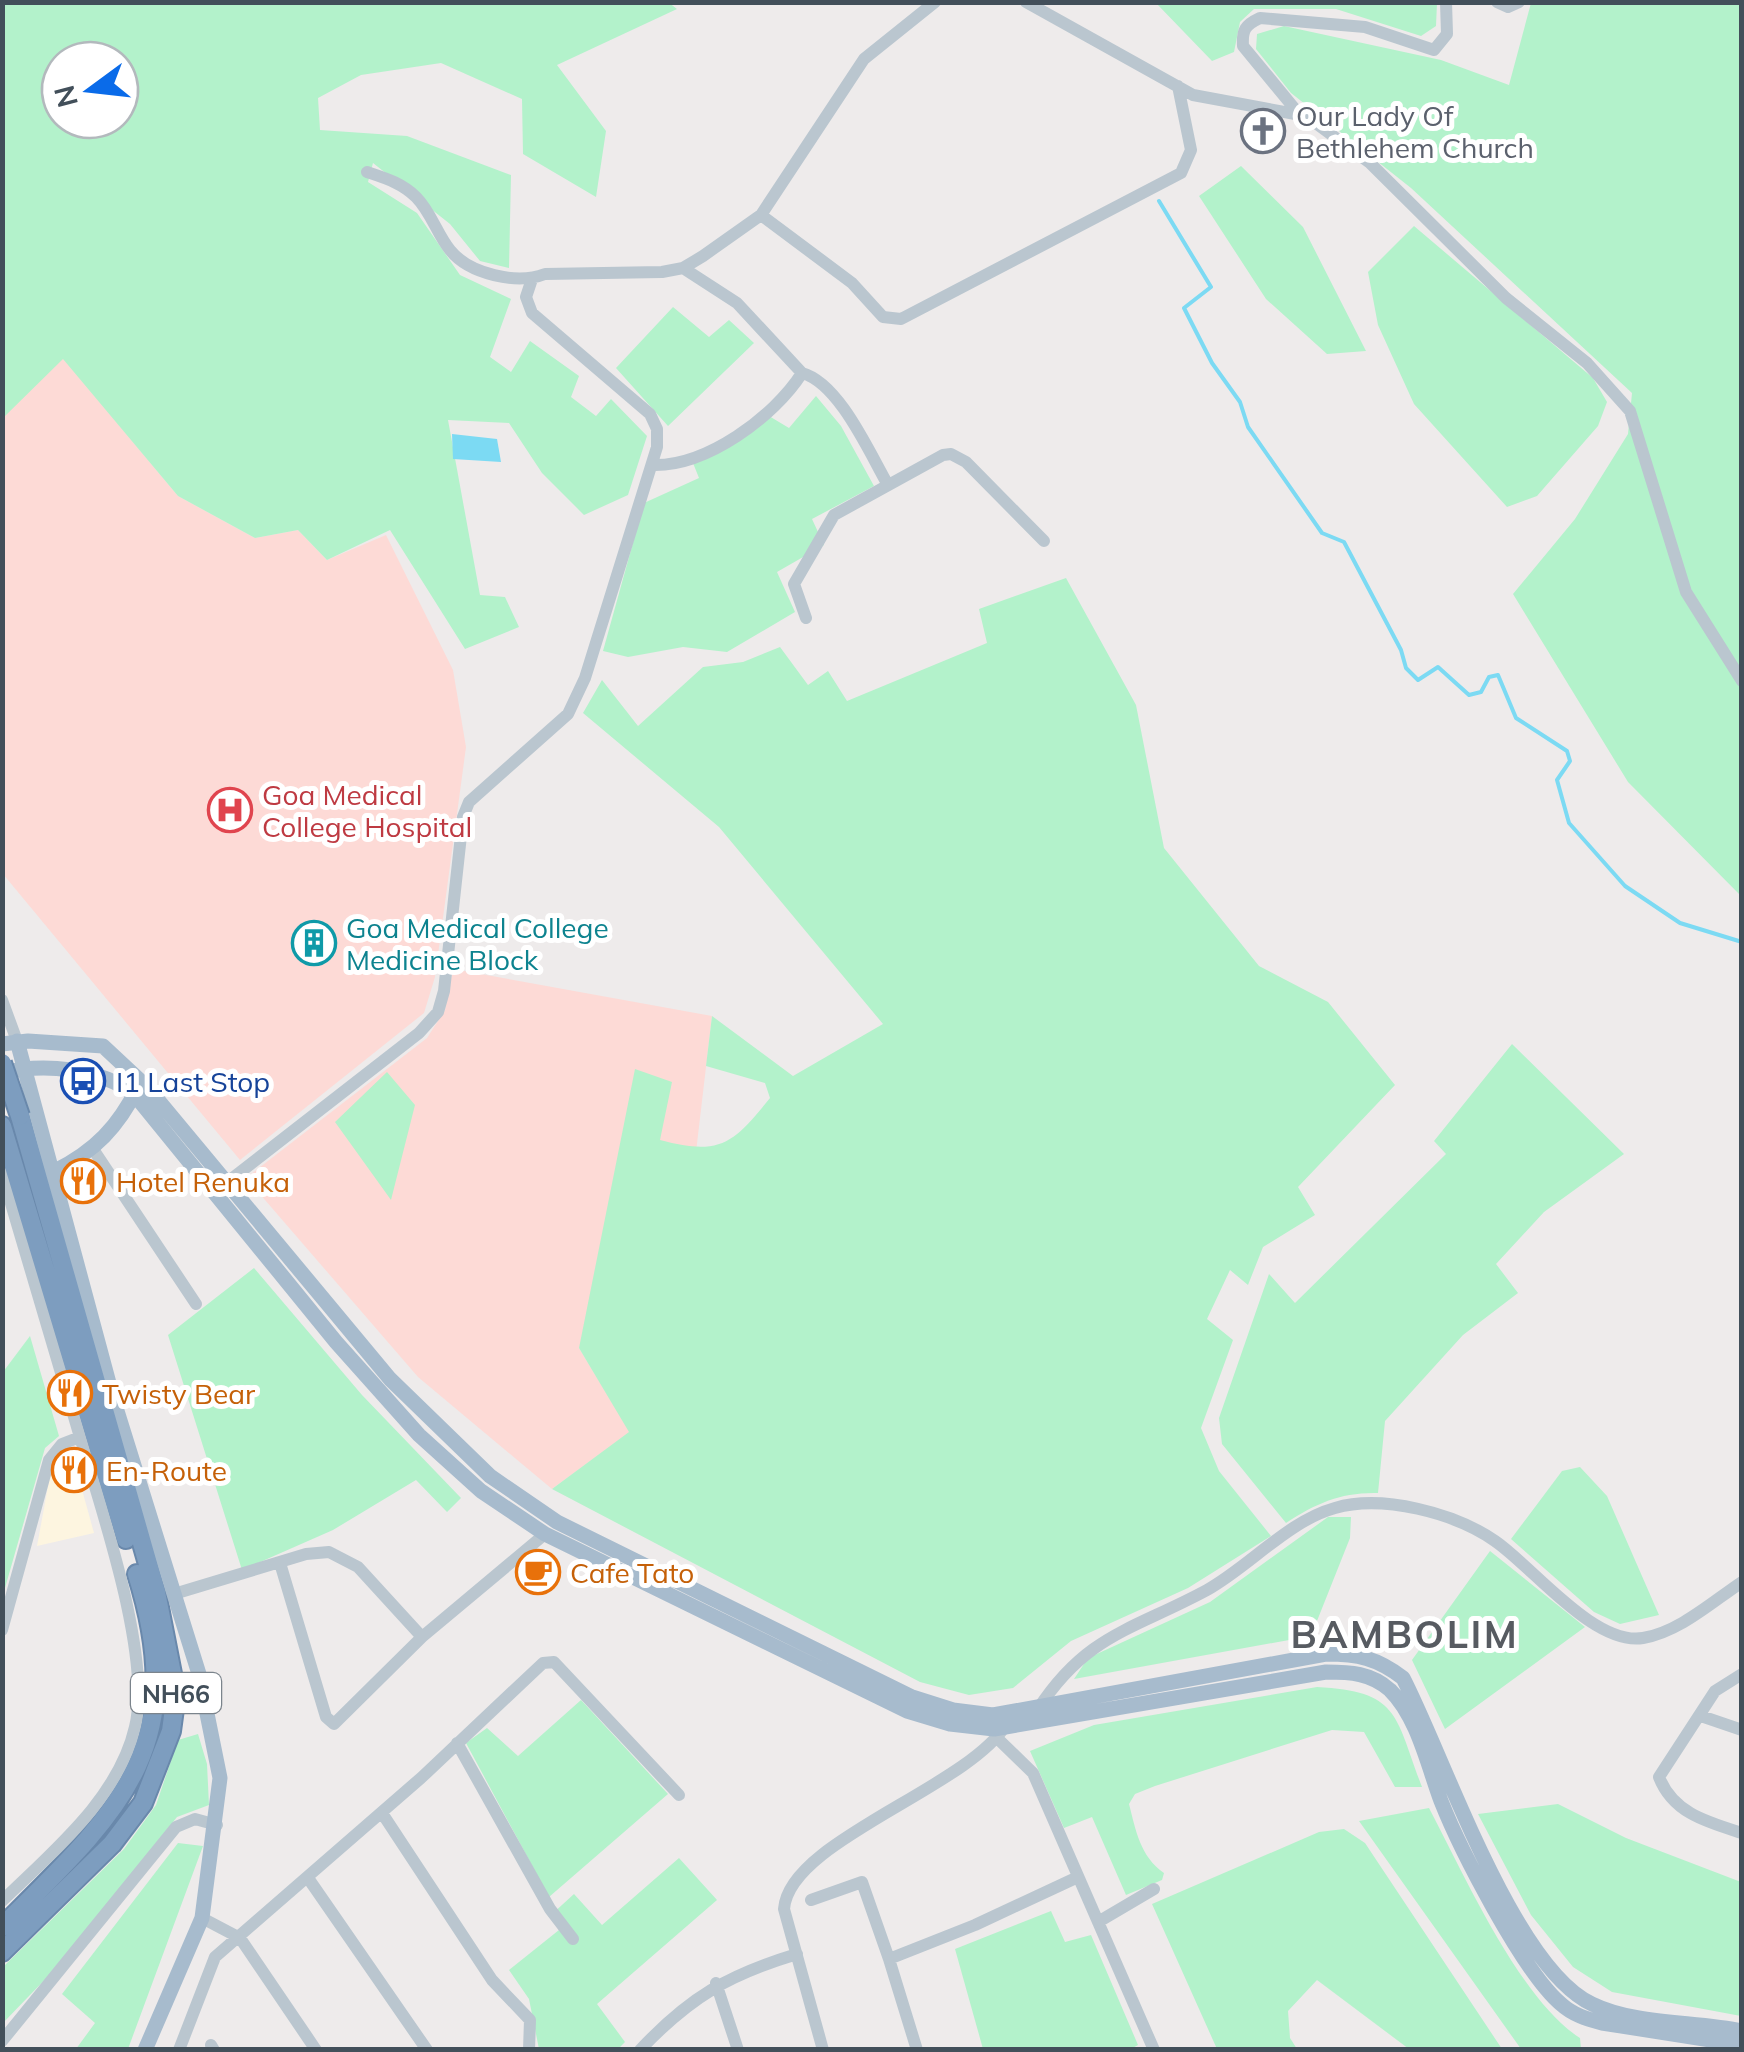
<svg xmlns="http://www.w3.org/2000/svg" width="1744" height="2052" font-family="Mulish,sans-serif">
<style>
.commercial{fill:#fdf5e0}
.medical{fill:#fddad6}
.green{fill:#b3f2cb;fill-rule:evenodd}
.water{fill:#7cdaf3}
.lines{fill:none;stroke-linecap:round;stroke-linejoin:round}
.stream{stroke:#7cdaf3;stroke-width:4}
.highway-casing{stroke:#6988ab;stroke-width:22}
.minor{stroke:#bac6cf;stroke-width:12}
.major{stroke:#a7bbcd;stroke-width:15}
.highway{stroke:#7d9dbf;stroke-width:18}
.highway-bridge-casing{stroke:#6988ab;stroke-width:22;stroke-linecap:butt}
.highway-bridge{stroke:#7d9dbf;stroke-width:18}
.labels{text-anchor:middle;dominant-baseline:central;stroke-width:10;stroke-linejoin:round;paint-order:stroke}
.shield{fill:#fff;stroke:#7b848c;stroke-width:2.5}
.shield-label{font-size:25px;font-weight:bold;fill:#424f5a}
.worship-label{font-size:28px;fill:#5b616d;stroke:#fff;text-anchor:start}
.health-label{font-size:28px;fill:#be3a42;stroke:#fff;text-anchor:start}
.culture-label{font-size:28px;fill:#0d838f;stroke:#fff;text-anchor:start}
.transit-label{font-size:28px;fill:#164399;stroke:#fff;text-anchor:start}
.food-label{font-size:28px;fill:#c56008;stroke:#fff;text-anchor:start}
.district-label{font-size:38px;font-weight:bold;letter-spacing:2.5px;fill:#575b61;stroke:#fff}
</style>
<rect width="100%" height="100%" fill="#eeebeb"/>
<path class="commercial" d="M73,1457L94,1533L37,1546L52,1465Z"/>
<path class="medical" d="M2,337L63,358L178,496L255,538L298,530L327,560L386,535L453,670L466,747L435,977L424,1013L240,1160L3,874Z
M453,969L712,1016L694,1169L579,1348L630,1432L552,1489L418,1377L246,1178L427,1038L445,1010Z"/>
<path class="green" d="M668,2L677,9L557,65L606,131L596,197L523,154L522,99L441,63L361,75L318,98L320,130L407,136L511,175L509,268L480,261L450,224L373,163L368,182L417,213L460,275L511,299L490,357L511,372L530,341L579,376L571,397L596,416L611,399L647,436L628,495L584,515L542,473L509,423L448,420L480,595L505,597L519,627L465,649L390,530L327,560L298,530L255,538L178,496L63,359L3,418V3ZM60,60H120V120H60Z
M1156,3H1437L1436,26L1421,36L1336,9H1254L1240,22L1234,52L1212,61Z
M1531,3H1741V896L1628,782L1513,594L1575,519L1628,434L1632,393L1411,188L1291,93L1256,49L1257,34L1284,26L1441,60L1509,85Z
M1241,166L1303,227L1366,351L1327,354L1266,299L1199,196Z
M1414,226L1593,378L1607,402L1598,426L1537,496L1507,507L1414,404L1378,325L1368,272Z
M673,307L709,337L729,320L754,343L668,426L616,368Z
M816,396L841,426L874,486L812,519L824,545L777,572L795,612L727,652L683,647L628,657L603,651L644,503L699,478L693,463L769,416L789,428Z
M1066,578L1136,705L1164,848L1259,966L1328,1002L1395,1085L1298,1187L1315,1215L1263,1247L1248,1285L1230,1270L1207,1319L1233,1340L1201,1428L1219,1471L1271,1536L1188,1588L1071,1641L1013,1688L969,1695L920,1682L552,1489L629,1432L579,1348L635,1069L672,1082L660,1140C720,1156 733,1144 770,1098L765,1083L706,1066L712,1016L793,1076L883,1024L719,827L583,713L602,680L638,726L703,667L743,662L780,647L808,685L828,671L847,701L987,643L979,609Z
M1512,1044L1624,1154L1544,1212L1496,1264L1518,1293L1463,1335L1385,1421L1378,1493C1342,1492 1316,1503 1286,1523L1222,1444L1219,1418L1269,1274L1295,1303L1446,1154L1434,1141Z
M387,1072L415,1105L391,1200L335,1122Z
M254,1268L362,1395L461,1498L447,1512L416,1480L333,1530L242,1570L168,1335Z
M30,1336L59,1436L45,1448L3,1595V1372Z
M1580,1467L1607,1496L1659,1615L1620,1624L1594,1612L1511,1539L1562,1471Z
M1328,1517H1351L1350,1538L1311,1636L1074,1679L1088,1658L1210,1602Z
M1490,1551L1585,1627L1445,1729L1412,1660Z
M1317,1687C1401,1691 1395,1717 1422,1787H1395L1364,1732L1332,1730L1155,1786L1135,1794L1129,1804C1136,1831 1140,1856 1164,1873L1162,1880L1126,1895L1092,1817L1064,1828L1030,1751L1094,1725Z
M581,1700L668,1794L549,1897L466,1743L487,1728L518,1756Z
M198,1734L207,1764L209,1805L177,1817L56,1968L3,2023V1967L124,1849L156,1805L178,1740Z
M1558,1804L1626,1838L1741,1882V2016L1612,1992L1573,1967L1531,1915L1478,1814Z
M1429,1808C1464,1874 1519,1999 1580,2038L1581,2049H1521L1359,1821Z
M1344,1829L1365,1843L1502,2049H1409L1317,1980L1288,2011L1290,2038L1297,2049H1217L1152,1904L1319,1832Z
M178,1843L203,1846L128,2049H76L95,2023L62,1994Z
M679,1858L717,1900L597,2004L625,2042L618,2049H539L529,1999L509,1970L559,1930L551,1915L574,1894L602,1925Z
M1051,1911L1065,1942L1091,1935L1138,2045L1129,2050L983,2049L955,1949Z"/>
<path class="water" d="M452,434L497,439L501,462L453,459Z"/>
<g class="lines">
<path class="stream" d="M1159,201L1211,287L1184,308L1212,363L1240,402L1248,427L1322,533L1344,542L1401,650L1406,668L1418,680L1438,667L1469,695L1481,692L1489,677L1498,675L1516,718L1567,751L1570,761L1557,780L1569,823L1625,886L1680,923L1742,942"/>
<defs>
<path id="highway" d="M2,1126L126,1539
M2,1927C118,1812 192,1749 137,1574
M2,1952L112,1844L143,1803L171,1731L176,1694L156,1592L20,1116"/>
</defs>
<use href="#highway" class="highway-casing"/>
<path class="minor" d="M1026,2L1193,95L1306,116L1370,163L1506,298L1587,363L1630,411L1686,592L1742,681
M1497,2L1508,7L1519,2
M1299,114L1243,46C1242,30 1245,25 1260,18L1365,27L1434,50L1447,34L1446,2
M367,172C385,178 402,183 416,197C431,212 437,234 450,250C469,274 517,285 545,274L662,272L683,268L703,256L761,215L864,59L935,2
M761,215L852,283L883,317L901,319L1181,173L1191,150L1178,86
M802,373C839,383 869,452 888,485
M652,465C706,467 774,417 802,373L737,303L683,268
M806,618L794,584L834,515L943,455L951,454L966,462L1044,541
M2,1000L17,1041
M93,1149L196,1304
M2,1173C28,1261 54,1349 80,1437C101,1508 152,1657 135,1727C119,1798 52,1852 2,1901
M221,1187L419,1033L438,1012L444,991L463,817L469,802L568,714L585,678L657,447V429L650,414L532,313L526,297L532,279
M280,1563L326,1717L334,1724L422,1637
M174,1594L306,1554L329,1552L358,1567L422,1637L545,1534
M2,1630L49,1460L62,1444L80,1437
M1742,1674L1715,1691L1659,1777C1673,1813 1707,1822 1742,1833
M1038,1709C1087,1634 1133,1630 1207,1590C1250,1566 1288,1521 1335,1508C1382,1494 1455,1513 1495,1541C1533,1567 1594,1646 1643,1638C1679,1632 1712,1602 1742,1582
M1701,1716L1742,1730
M997,1738L1033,1773L1154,2050
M457,1743L550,1909L573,1939
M382,1813L492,1980L530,2020L529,2050
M308,1878L427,2050
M811,1900L862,1882L889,1959
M202,1918L240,1938L316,2050
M1098,1922L1154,1889
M716,1983L738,2050
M2,2041L176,1827L195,1819L217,1825
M211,2045L214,2050
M179,2050L215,1957L421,1778L543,1663L554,1662L679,1795
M640,2050C690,1997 728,1975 797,1954
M823,2050L784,1909C789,1841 965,1789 1006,1725
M917,2050L889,1959L975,1925L1078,1877"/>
<path class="major" d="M17,1041L113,1398L199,1674L220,1778L202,1918L145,2050
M2,1044L28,1041L103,1046L148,1088L390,1379L490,1476L557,1522L912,1697L953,1710L993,1715L1326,1654C1358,1654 1377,1658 1403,1678C1444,1757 1513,1967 1592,2004C1635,2025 1695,2021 1742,2031
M2,1073C43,1063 100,1068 134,1094L336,1342L419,1435L481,1491L545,1534L907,1711L950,1724L994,1729L1326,1672C1350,1672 1371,1673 1390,1690C1417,1716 1428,1766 1441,1801C1460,1849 1523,1972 1561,2004C1573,2015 1587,2019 1602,2023L1742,2045
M55,1171C95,1151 118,1127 138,1087"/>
<use href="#highway" class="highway"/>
<defs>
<path id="highway-bridge" d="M2,1063L20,1116"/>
</defs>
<use href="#highway-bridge" class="highway-bridge-casing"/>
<use href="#highway-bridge" class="highway-bridge"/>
</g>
<defs>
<symbol id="church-ring" viewBox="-11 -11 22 22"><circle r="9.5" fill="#fff" stroke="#6b7280" stroke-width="1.5"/><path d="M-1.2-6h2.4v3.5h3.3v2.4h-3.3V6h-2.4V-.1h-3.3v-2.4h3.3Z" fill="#6b7280"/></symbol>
<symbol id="hospital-ring" viewBox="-11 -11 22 22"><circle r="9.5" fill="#fff" stroke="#e0444e" stroke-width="1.5"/><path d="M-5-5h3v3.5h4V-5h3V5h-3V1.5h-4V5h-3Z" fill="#e0444e"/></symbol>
<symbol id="building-ring" viewBox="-11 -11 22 22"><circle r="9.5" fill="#fff" stroke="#0f9aa8" stroke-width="1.5"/><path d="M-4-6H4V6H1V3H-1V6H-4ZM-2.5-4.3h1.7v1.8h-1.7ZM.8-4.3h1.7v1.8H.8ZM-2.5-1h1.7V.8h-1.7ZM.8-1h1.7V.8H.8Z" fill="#0f9aa8"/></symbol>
<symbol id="bus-ring" viewBox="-11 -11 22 22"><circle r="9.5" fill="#fff" stroke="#1a4fb4" stroke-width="1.5"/><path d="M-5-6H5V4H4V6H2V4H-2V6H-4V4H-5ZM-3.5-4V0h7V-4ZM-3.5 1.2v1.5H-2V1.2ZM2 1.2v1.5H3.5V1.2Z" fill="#1a4fb4"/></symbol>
<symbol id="restaurant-ring" viewBox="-11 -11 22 22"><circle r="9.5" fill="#fff" stroke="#e8710a" stroke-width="1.5"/><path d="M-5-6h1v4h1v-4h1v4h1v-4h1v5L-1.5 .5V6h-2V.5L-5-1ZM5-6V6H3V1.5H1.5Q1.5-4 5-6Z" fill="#e8710a"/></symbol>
<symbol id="cafe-ring" viewBox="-11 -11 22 22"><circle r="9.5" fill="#fff" stroke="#e8710a" stroke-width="1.5"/><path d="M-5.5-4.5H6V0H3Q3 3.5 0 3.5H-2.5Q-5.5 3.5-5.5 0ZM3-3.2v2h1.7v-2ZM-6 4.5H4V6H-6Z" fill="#e8710a"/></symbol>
</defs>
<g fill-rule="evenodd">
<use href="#church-ring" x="1238" y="106" width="50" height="50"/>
<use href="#hospital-ring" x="205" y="785" width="50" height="50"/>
<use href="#building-ring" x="289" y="918" width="50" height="50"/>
<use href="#bus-ring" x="58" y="1056" width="50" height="50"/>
<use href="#restaurant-ring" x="58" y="1156" width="50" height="50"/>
<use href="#restaurant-ring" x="45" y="1368" width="50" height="50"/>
<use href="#restaurant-ring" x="49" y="1445" width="50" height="50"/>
<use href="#cafe-ring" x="513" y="1547" width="50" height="50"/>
</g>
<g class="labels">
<rect class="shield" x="131" y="1673" width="90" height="40" rx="8"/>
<g class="shield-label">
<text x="176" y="1693">NH66</text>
</g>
<g class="worship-label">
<text x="1296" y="115">Our Lady Of<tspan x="1296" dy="32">Bethlehem Church</tspan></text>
</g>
<g class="health-label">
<text x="262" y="794">Goa Medical<tspan x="262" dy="32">College Hospital</tspan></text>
</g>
<g class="culture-label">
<text x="346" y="927">Goa Medical College<tspan x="346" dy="32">Medicine Block</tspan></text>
</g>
<g class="transit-label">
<text x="116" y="1081">I1 Last Stop</text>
</g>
<g class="food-label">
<text x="116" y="1181">Hotel Renuka</text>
<text x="102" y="1393">Twisty Bear</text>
<text x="106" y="1470">En-Route</text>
<text x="570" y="1572">Cafe Tato</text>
</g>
<g class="district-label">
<text x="1405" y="1634">BAMBOLIM</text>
</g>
</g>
<rect width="1744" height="2052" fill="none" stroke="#424f5a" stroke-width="10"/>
<g transform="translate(90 90) rotate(255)"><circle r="48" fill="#ffffff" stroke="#b3b9bd" stroke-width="2.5"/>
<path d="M0-8L18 38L0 25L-18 38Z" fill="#0a6be9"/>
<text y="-15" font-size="28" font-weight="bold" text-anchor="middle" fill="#424f5a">N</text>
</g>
</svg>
